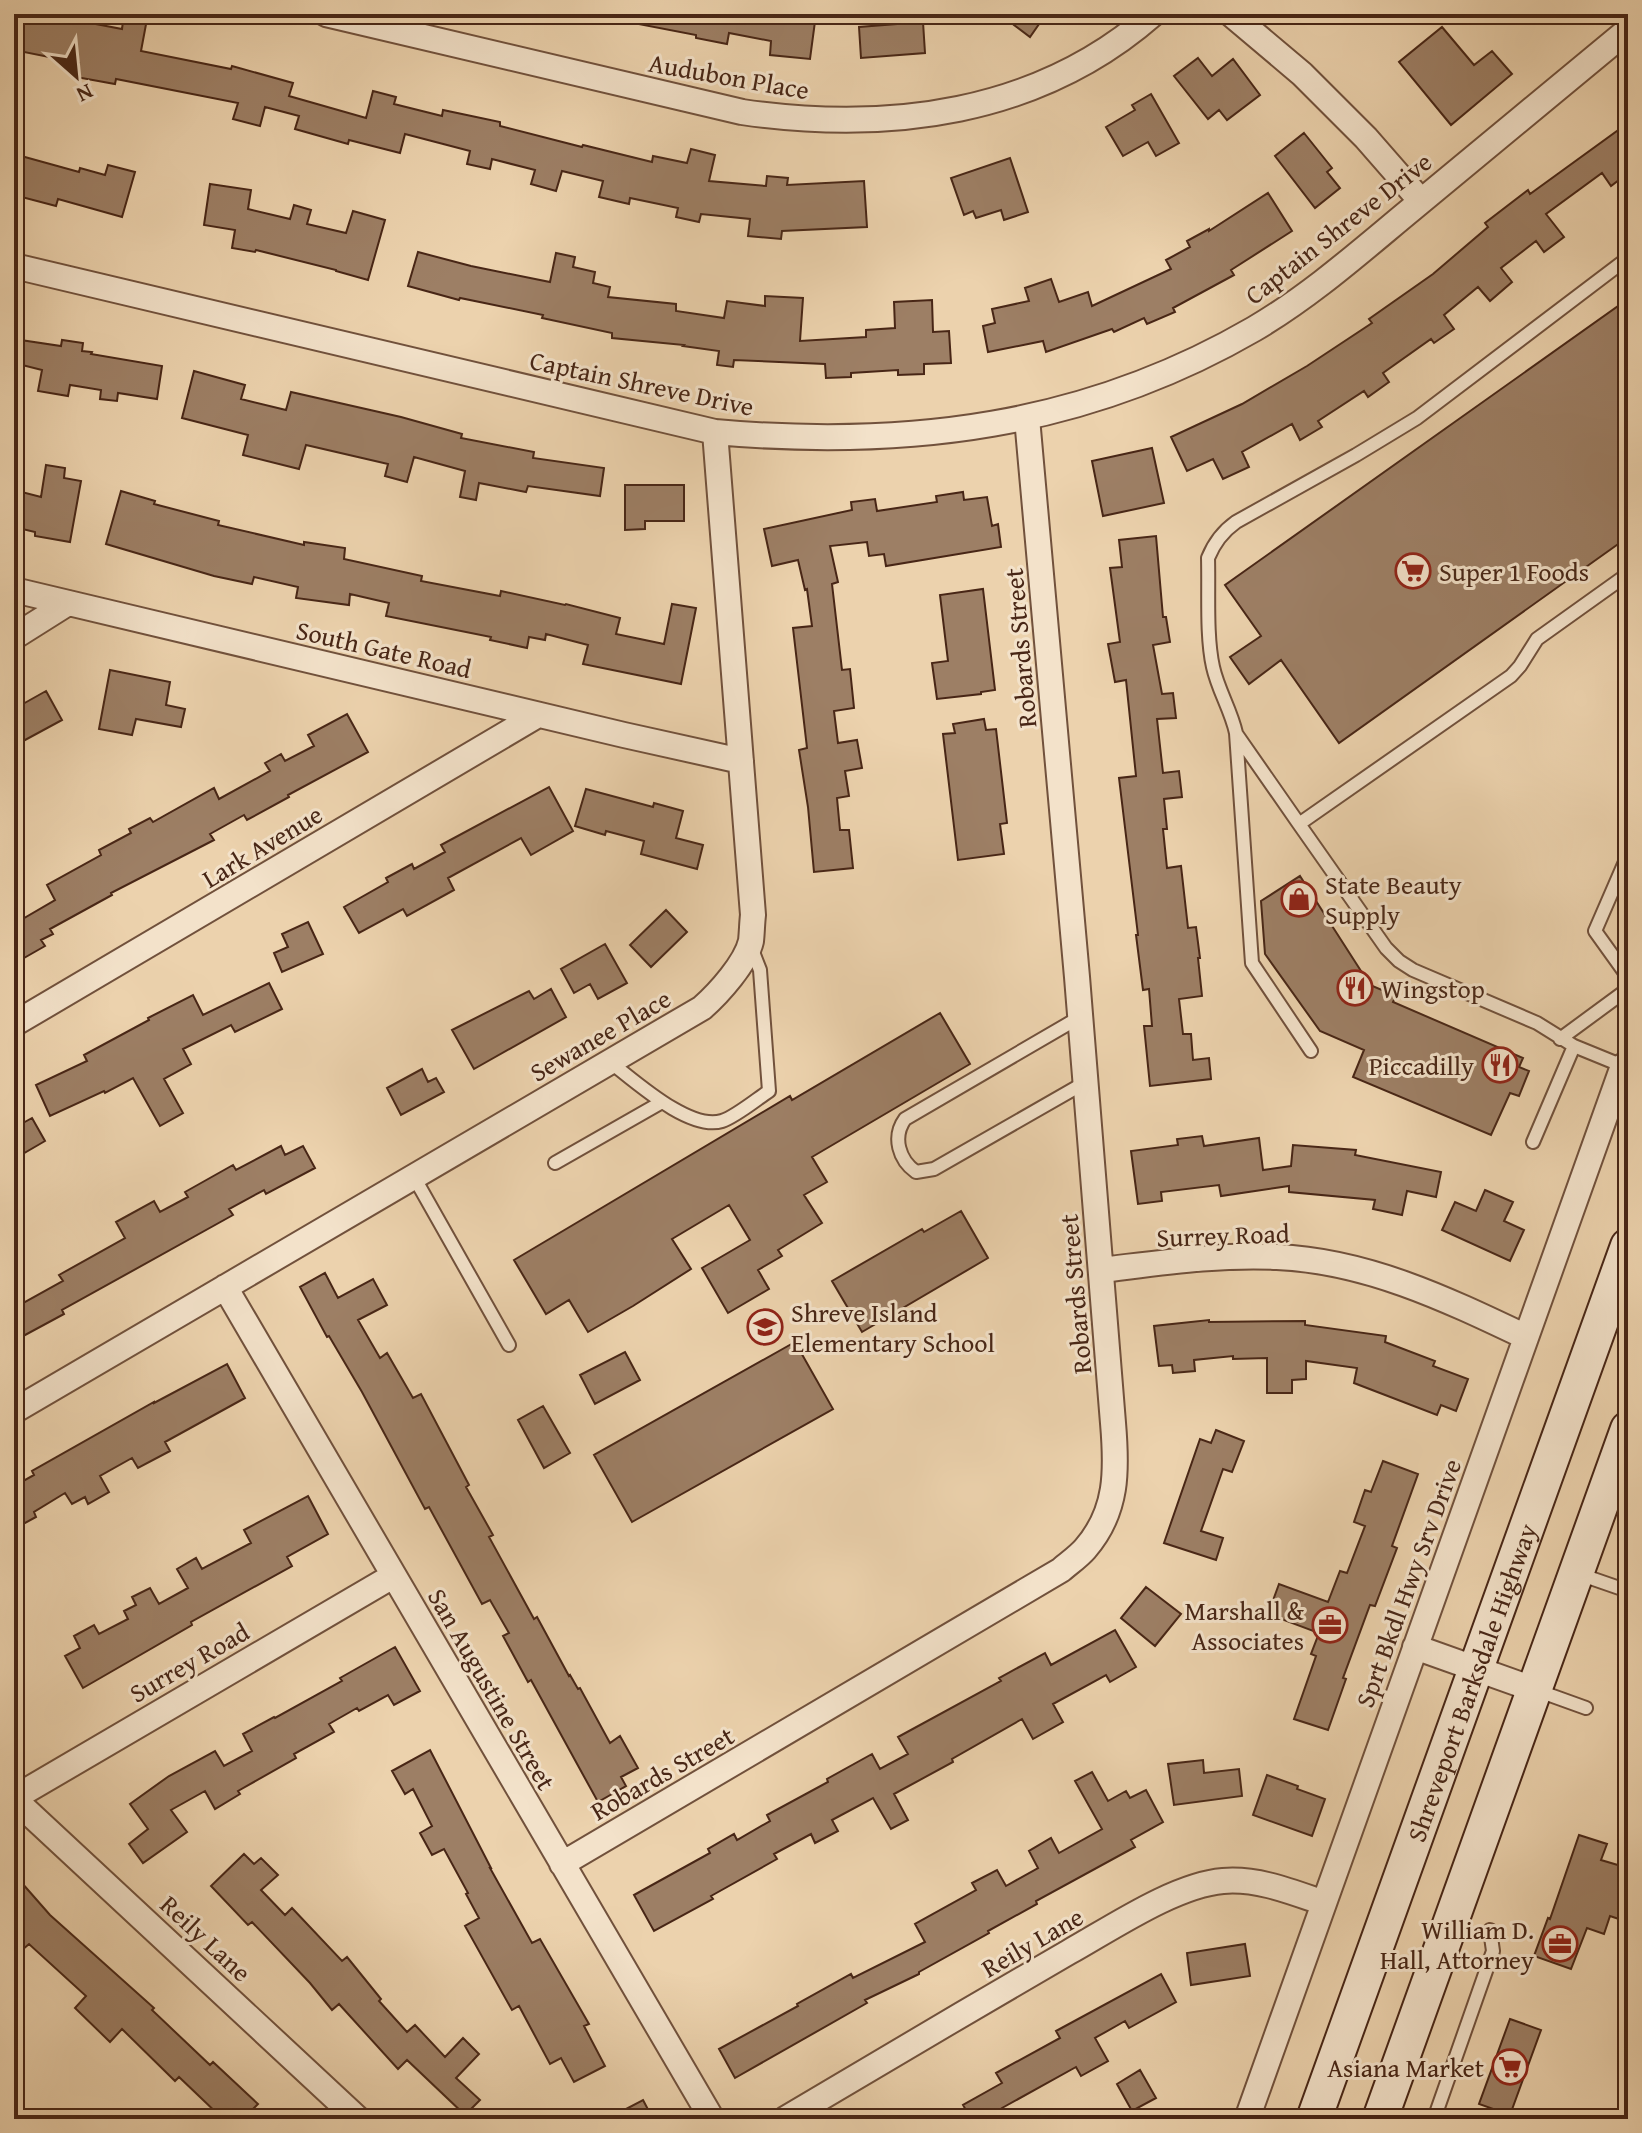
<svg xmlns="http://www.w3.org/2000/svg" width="1642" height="2133" font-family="'Gentium Book Plus',serif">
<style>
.building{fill:#9d7f65;stroke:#482616;stroke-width:2}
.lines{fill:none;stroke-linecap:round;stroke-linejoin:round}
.lane-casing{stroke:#71513c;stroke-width:16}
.street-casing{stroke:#71513c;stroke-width:28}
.secondary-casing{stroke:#482616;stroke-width:38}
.lane{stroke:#f3e2ca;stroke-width:12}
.street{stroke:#f3e2ca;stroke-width:24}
.secondary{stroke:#f3e2ca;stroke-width:34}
.labels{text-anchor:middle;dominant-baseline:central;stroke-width:6;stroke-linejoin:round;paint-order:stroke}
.street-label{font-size:26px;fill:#482616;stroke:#f3e2ca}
.poi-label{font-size:26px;fill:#482616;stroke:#f3e2ca;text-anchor:start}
</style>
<rect width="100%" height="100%" fill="#ecd2ad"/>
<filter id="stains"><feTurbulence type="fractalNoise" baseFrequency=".0025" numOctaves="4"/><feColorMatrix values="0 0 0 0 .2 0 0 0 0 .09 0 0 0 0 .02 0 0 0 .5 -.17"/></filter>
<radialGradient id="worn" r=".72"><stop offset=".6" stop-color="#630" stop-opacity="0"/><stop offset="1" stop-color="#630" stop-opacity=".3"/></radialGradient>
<path class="building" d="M14,14H60L59,17L122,29L124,14L147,19L141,51L231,69L232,66L293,83L289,96L366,118L373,91L396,97L394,104L442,116L443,110L500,122V126L582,147L583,145L652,162L653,156L687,163L691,149L715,155L709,181L766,186L767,176L788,178L787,185L864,181L867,227L782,231L781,239L748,236L750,219L701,214L699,222L676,217L678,208L630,198L629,204L599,197L603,181L562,171L556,191L531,184L535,170L492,159L490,169L467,164L470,151L405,134L400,153L349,140L348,144L295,129L299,116L265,107L260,126L233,119L238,103L116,79L115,84L76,77L79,63L14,50Z
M628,14H816L810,59L770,55L771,41L729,33L727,44L696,38V35L628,22Z
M1022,14H1046L1030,37L1014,25Z
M923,22L925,53L861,58L859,27Z
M1442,27L1474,65L1492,51L1512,74L1451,125L1399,62Z
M1198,58L1212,76L1233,59L1260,95L1227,120L1219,110L1208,119L1174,76Z
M1151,94L1179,143L1156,156L1148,142L1123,156L1106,127L1135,110L1132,105Z
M1628,123V173L1611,186L1602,173L1546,214L1564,237L1544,252L1536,241L1501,268L1512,282L1490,301L1478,287L1444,315L1454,329L1434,343L1431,339L1383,373L1389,382L1368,397L1364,391L1318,421L1322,427L1300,440L1292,424L1242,452L1249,467L1223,479L1213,459L1187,471L1171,437L1242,404L1307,366L1372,323L1369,319L1433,274L1488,227L1485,223L1528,190L1530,194Z
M1304,133L1332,168L1327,172L1340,188L1315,208L1275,156Z
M14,154L79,172L80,168L105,175L108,165L135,172L122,217L58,199L56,206L14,195Z
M1010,158L1028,212L1004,220L1001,210L976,218L973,211L964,215L951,178Z
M210,184L251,190L248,209L290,219L294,205L311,210L307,224L346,233L353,211L385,220L368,280L336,271V270L256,250L255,252L232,248L235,230L204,225Z
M1268,193L1292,231L1231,270L1234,275L1173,308L1175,312L1147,324L1144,318L1114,332L1112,329L1046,352L1043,341L988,352L983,326L995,323L992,309L1029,301L1025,288L1051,279L1059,302L1088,292L1092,306L1171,269L1166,260L1190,247L1187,241L1209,229V231Z
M418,252L471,266L550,282L556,253L575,257L573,267L595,272L593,283L610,287L608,297L676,304V311L724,318L727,301L765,306V296L803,298L800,341L866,337V330L895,328L894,302L932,300L933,332L949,331L951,363L924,364V374L898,375V370L851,373V377L826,378L825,364L734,360L733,367L717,365L719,351L683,346L684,345L612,338V333L542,318L543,315L460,298L459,300L408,286Z
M1628,299V537L1339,743L1281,660L1249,684L1230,657L1261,636L1225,585Z
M14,339L61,346L62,340L83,343L82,351L92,352L91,354L162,366L157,399L118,393L117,401L100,399L101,390L70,385L68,396L38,391L42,370L14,363Z
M194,371L245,385L241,399L286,410L291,392L401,417L462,434L461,438L534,452L533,458L604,468L600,496L528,486L526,492L479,483L476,500L460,497L465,471L414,457L407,482L385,476L388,464L306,445L299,469L243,455L248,435L182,418Z
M1152,448L1164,503L1103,516L1092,461Z
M46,465L65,468L64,478L81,481L70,542L35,536V532L14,527V490L41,497Z
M625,485H684V521H645V529L625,530Z
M121,491L155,501L154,504L219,521L218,525L304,545V542L345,548L344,559L422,576L421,581L500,596L501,591L565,605L566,604L620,618L616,634L664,644L672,604L696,608L681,684L583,664L588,645L546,634L545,640L529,637L527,648L490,640L491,637L386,616L389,603L350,594L349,605L296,598L298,587L254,577L252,584L214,576L106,544Z
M963,492L964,500L987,497L992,526L998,524L1001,547L886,566L884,554L869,556L867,542L830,546L838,582L832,584L842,670L850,669L854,708L834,711L838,743L857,740L862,768L845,771L849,796L837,798L840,830H849L853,868L814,872L808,807L799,750L807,748L793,628L812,626L807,589L805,590L798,560L772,566L764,529L852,510L851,502L875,499L877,511L937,502L936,496Z
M1156,536L1163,617H1166L1170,642L1153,645L1162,694L1173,693L1176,718L1157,719L1163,773L1179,771L1182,797L1164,799L1167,829H1163L1167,868L1181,866L1188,928L1196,927L1200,958H1198L1202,996L1179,999L1183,1034H1191L1193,1060L1209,1058L1211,1079L1150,1086L1144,1026H1152L1149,989L1143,990L1136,935H1138L1119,778L1136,776L1126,680L1115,682L1108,644L1120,642L1110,568L1122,567L1119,540Z
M983,589L995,690L981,692V694L937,699L932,663L948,661L940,595Z
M110,670L170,682L166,705L185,709L181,727L136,719L132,735L99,729Z
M46,691L62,720L14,746V709Z
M347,714L368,752L288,795L289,797L247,820L244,815L210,834L214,840L111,893L112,895L50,929L53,934L41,940L45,946L24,958L20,952L14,956V924L55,900L47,885L101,855L99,850L131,833L129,829L150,818L153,822L214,788L219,799L270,771L265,763L281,754L285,761L314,746L308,735Z
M984,719L986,730L996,729L1007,823L1000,824L1004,854L958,860L943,734L955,733L953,724Z
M549,787L573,831L531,855L521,838L448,878L454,890L407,916L403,909L359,933L344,907L388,882L386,878L412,864L414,869L445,852L441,845Z
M586,789L653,807L654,803L683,811L676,838L703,845L697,869L641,854L644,841L606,831L605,835L575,826Z
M1300,876L1370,985L1396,996L1393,1002L1523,1058L1519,1067L1529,1071L1519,1096L1510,1093L1491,1135L1353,1077L1364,1050L1320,1031L1265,954L1261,901Z
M666,910L687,932L651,967L630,945Z
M308,922L323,954L282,972L274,953L288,947L282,934Z
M605,944L627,983L598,999L590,984L574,993L561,969Z
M269,983L282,1009L235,1032L231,1025L183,1049L191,1064L164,1079L183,1113L160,1126L133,1078L105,1093L104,1091L50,1116L36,1085L87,1061L84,1055L149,1020L148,1018L193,995L203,1015Z
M551,989L566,1017L474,1069L452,1030L529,991L534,999Z
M940,1013L970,1064L812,1157L827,1182L804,1195L822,1223L778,1250L782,1256L758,1270L769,1289L728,1313L702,1268L750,1240L729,1205L672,1239L691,1269L633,1306L588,1332L569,1300L546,1314L514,1260L790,1096L792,1100Z
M422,1069L428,1082L436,1078L444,1092L401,1115L387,1088Z
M32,1118L45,1141L14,1159V1128Z
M1202,1136L1204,1146L1259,1138L1263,1170L1291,1166L1293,1145L1356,1150L1355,1155L1441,1172L1436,1197L1407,1191L1402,1215L1373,1209L1375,1200L1289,1192V1186L1221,1196L1219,1185L1161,1192L1162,1201L1138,1204L1131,1151L1178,1145L1177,1139Z
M281,1146L285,1155L303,1146L315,1168L266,1194L264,1190L229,1209L233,1215L62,1310L64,1314L14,1341V1308L63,1281L59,1275L125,1238L116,1222L154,1201L160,1212L188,1197L185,1192L233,1165L236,1170Z
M1485,1190L1513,1202L1504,1221L1524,1230L1510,1261L1442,1230L1455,1202L1476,1211Z
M961,1211L988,1258L862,1332L832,1281L922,1229L924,1232Z
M325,1273L338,1298L373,1279L387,1305L358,1320L380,1358L387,1353L413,1398L421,1394L469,1485L466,1487L493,1535L489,1537L534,1619L537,1617L569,1676L570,1675L578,1689L580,1688L610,1743L620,1736L638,1768L621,1777L626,1786L598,1802L531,1680L528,1682L503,1636L509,1633L490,1600L482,1604L429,1507L425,1509L362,1392L329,1336L327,1337L300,1287Z
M1209,1320V1322L1305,1321V1325L1386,1336L1385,1342L1435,1361L1433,1366L1468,1379L1456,1411L1441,1405L1437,1415L1354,1383L1357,1368L1306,1361V1379L1292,1380V1393H1267V1358L1233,1359V1356L1194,1360L1195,1371L1173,1373L1172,1365L1159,1366L1154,1326Z
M795,1342L833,1409L632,1522L594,1455Z
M625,1352L640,1380L595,1404L580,1375Z
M227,1364L245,1398L165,1442L170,1451L138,1468L132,1458L100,1476L109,1492L88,1504L85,1497L72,1504L65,1493L34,1512L36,1517L14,1529V1486L34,1475L32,1471L154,1402V1403Z
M543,1406L570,1453L544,1468L518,1420Z
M1216,1430L1244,1441L1232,1472L1223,1469L1201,1531L1223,1538L1216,1560L1164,1543L1200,1439L1211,1443Z
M1383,1461L1418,1474L1392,1546L1397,1548L1375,1606L1370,1605L1343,1678L1346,1679L1328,1730L1294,1719L1316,1656L1311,1654L1319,1633L1268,1614L1279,1584L1328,1602L1340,1571L1347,1573L1365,1526L1354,1522L1365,1490L1371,1492Z
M308,1496L328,1534L287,1557L292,1566L191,1622L192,1625L83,1688L65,1656L80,1648L74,1636L94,1625L99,1634L128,1619L124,1611L136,1605L132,1597L150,1588L159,1604L188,1588L177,1569L196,1558L202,1569L251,1543L244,1530Z
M1146,1587L1181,1614L1155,1646L1121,1618Z
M1115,1630L1136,1667L1110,1682L1106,1675L1053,1704L1063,1722L1033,1739L1022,1719L952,1759L953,1762L894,1794L908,1820L891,1829L873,1798L832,1820L838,1831L815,1843L811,1834L774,1854L777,1859L711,1896L713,1899L654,1931L634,1895L710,1853L708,1849L734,1834L737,1840L770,1821L767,1815L828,1782L827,1779L872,1754L880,1769L908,1754L898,1737L1001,1681L999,1678L1045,1653L1051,1665Z
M395,1647L420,1691L394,1705L388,1695L359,1711L357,1708L329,1724L334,1732L294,1754L296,1758L238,1791L240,1794L215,1809L205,1791L171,1810L187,1832L143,1863L129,1844L148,1829L130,1804L169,1776L215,1751L224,1766L252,1751L243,1734L274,1717L275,1718L342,1681L340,1678Z
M430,1750L491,1868H490L532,1943L540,1939L589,2024L584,2026L605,2066L574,2082L561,2058L550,2064L519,2006L512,2010L465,1926L479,1918L466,1894L468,1893L444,1849L432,1855L420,1833L432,1826L413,1789L405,1794L392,1771Z
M1203,1760L1204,1773L1239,1769L1242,1796L1174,1805L1168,1764Z
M1092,1772L1108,1801L1126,1791L1130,1798L1146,1790L1163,1822L1131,1840L1135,1847L1036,1901L1037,1904L988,1931L989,1933L919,1972V1974L865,2000L867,2003L735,2078L719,2049L798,2006L797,2004L851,1974L853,1978L925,1942L915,1924L976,1890L972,1883L997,1870L1006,1886L1038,1868L1029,1851L1051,1838L1059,1853L1102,1829L1075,1781Z
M1267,1775L1298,1786L1297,1789L1325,1799L1312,1836L1253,1815Z
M1579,1835L1607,1844L1601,1860L1628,1868V1922L1610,1916L1604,1934L1587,1928L1571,1969L1534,1956L1548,1918L1550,1919Z
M244,1854L254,1864L261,1858L278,1875L261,1890L285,1915L292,1908L342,1961L347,1957L381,1999L379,2001L407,2032L415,2025L445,2057L463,2038L479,2054L456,2078L480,2100L465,2115L407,2060L398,2069L339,2004L332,2010L310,1983L252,1922L248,1925L211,1886Z
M14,1874L50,1915L154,2008L152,2010L210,2065L213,2062L258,2104L243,2119H223L179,2077L175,2081L122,2029L110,2042L75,2008L86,1996L29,1944L14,1957Z
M1245,1944L1250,1976L1191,1985L1187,1953Z
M1161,1974L1176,2002L1129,2028L1125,2021L1095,2038L1108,2061L1081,2076L1076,2067L1002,2108L1005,2113L995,2119H971L963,2105L1002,2083L996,2073L1060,2038L1056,2031Z
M1510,2019L1541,2030L1510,2115L1479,2104Z
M1140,2070L1156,2098L1132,2111L1117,2084Z
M643,2100L653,2119H607Z"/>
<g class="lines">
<defs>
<path id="lane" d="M1237,735L1299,824
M1628,855L1595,931L1628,977
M1080,1017L905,1119C892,1137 899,1160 916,1172L934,1169L1086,1082
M1560,1039L1628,989
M1311,1051L1252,963L1236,733C1231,710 1218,690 1213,667C1206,636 1209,591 1208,558C1214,543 1222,532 1236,522L1356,455L1417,418L1628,258
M610,1062C635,1081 689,1131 722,1121C735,1117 757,1099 769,1091L760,970L751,947
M1623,1066L1574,1046L1537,1023L1413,970L1399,961L1386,948L1299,824L1511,676L1520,666L1537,639L1628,574
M1533,1142L1574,1046
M555,1163L662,1102
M414,1177L509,1345
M1579,1574L1628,1591
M1536,1690L1586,1708
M1434,2119L1493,1951L1490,1930"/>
<path id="street" d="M326,14L742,112C888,133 1038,115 1153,14
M1231,14L1302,74L1366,138L1421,201
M14,266L715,432C907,449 1085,427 1254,329C1312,295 1362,250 1413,208C1485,149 1556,89 1628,30
M14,590L624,735L741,761
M14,637L68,603
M14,1024L538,715
M1101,1270C1160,1263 1218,1254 1277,1257C1367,1261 1446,1299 1526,1337
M225,1287L712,2119
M14,1411L702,1008C719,993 746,963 751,941C752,932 752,923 753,915L715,432
M1415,1647L1533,1689
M14,1798L393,1576
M14,1799L358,2119
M562,1864L1061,1570C1069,1563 1078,1557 1085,1549C1118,1511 1117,1470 1113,1423L1077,977L1027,418
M785,2119C879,2063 974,2007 1069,1952C1112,1928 1175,1885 1223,1881C1258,1878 1292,1892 1324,1903
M1247,2119L1623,1066L1628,1068"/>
<g id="secondary">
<path id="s1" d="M1314,2119L1628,1246"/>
<path d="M1380,2119L1628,1429"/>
</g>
</defs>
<use href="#lane" class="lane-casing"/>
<use href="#street" class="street-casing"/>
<use href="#secondary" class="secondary-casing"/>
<use href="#lane" class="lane"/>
<use href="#street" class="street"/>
<use href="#secondary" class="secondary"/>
</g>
<defs>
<symbol id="supermarket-ring" viewBox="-11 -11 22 22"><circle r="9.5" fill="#f3e2ca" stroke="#8f2418" stroke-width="1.5"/><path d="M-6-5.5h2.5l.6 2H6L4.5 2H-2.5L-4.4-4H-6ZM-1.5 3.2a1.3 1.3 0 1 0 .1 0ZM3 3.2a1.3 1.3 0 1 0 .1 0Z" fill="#8f2418"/></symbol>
<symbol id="shop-ring" viewBox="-11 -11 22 22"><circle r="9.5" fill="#f3e2ca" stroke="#8f2418" stroke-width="1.5"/><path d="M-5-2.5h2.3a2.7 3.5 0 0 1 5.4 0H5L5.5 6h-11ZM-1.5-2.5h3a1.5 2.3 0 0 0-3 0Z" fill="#8f2418"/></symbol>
<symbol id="restaurant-ring" viewBox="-11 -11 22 22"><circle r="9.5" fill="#f3e2ca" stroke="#8f2418" stroke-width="1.5"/><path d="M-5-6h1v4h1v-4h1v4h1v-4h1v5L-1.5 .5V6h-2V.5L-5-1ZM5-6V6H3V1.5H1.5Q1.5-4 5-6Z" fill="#8f2418"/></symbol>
<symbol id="school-ring" viewBox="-11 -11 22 22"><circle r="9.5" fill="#f3e2ca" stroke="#8f2418" stroke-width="1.5"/><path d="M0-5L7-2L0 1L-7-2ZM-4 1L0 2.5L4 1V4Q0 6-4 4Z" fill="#8f2418"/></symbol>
<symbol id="office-ring" viewBox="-11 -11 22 22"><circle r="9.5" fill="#f3e2ca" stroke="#8f2418" stroke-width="1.5"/><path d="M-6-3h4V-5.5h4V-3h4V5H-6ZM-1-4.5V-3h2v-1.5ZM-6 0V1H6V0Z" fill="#8f2418"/></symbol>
</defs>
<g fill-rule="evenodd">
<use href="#supermarket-ring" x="1393" y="551" width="40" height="40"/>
<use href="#shop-ring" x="1279" y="879" width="40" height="40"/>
<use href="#restaurant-ring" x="1335" y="968" width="40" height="40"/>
<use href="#restaurant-ring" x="1480" y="1045" width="40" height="40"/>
<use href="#school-ring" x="745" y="1307" width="40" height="40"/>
<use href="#office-ring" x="1310" y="1605" width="40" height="40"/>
<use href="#office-ring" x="1540" y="1924" width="40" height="40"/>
<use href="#supermarket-ring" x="1490" y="2047" width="40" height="40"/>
</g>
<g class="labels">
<g class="street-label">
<text transform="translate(729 76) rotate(10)">Audubon Place</text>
<text transform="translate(1338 228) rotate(-38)">Captain Shreve Drive</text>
<text transform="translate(642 383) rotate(12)">Captain Shreve Drive</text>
<text transform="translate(1020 648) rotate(-95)">Robards Street</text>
<text transform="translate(384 649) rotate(13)">South Gate Road</text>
<text transform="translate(262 846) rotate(-31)">Lark Avenue</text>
<text transform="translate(600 1035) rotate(-30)">Sewanee Place</text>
<text transform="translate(1223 1235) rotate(-2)">Surrey Road</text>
<text transform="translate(1075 1294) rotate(-95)">Robards Street</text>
<text transform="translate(1408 1583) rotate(-70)">Sprt Bkdl Hwy Srv Drive</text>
<text transform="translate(189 1662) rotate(-30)">Surrey Road</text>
<text stroke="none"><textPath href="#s1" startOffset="464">Shreveport Barksdale Highway</textPath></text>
<text transform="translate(492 1689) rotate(60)">San Augustine Street</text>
<text transform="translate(662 1773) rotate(-30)">Robards Street</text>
<text transform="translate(206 1938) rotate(43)">Reily Lane</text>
<text transform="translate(1032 1942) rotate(-30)">Reily Lane</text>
</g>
<g class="poi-label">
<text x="1439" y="571">Super 1 Foods</text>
<text x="1325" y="884">State Beauty<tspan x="1325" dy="30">Supply</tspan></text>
<text x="1381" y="988">Wingstop</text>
<text x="1474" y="1065" text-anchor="end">Piccadilly</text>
<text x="791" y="1312">Shreve Island<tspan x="791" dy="30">Elementary School</tspan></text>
<text x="1304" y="1610" text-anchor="end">Marshall &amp;<tspan x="1304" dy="30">Associates</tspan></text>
<text x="1534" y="1929" text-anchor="end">William D.<tspan x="1534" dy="30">Hall, Attorney</tspan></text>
<text x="1484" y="2067" text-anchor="end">Asiana Market</text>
</g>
</g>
<rect width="1642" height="2133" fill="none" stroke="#ecd2ad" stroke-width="48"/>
<rect x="16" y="16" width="1610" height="2101" fill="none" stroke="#482616" stroke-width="4"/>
<rect x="24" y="24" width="1594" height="2085" fill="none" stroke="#482616" stroke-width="2"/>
<g transform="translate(76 76) rotate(153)" stroke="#f3e2ca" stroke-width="6" paint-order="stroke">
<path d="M0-6L14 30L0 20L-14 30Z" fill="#482616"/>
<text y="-12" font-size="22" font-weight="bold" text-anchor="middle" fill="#482616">N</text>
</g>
<rect width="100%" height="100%" filter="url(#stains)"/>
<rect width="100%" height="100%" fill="url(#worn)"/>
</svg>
